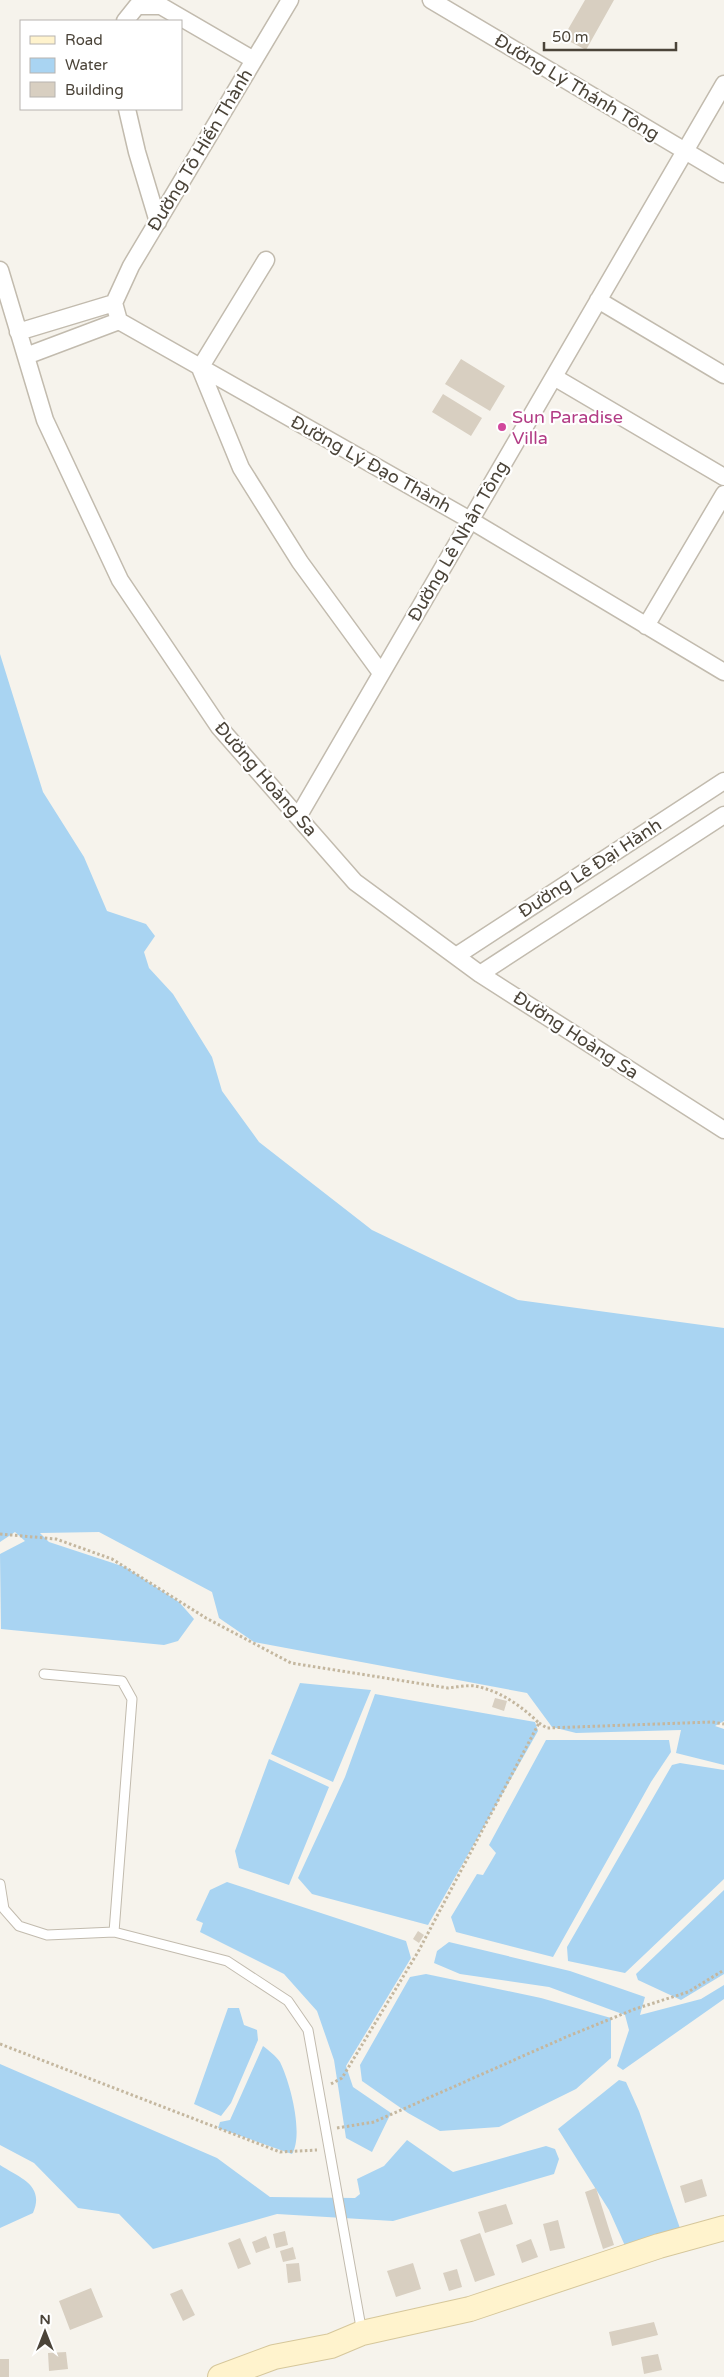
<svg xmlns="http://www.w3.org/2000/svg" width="724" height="2377" font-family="'Varela Round',sans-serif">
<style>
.water{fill:#a9d4f2}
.building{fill:#d8cfc1}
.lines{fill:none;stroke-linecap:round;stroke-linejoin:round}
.lane-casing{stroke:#c2bbae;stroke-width:11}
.street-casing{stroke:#c2bbae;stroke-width:19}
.secondary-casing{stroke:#d6c79b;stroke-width:26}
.path{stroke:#c4b79f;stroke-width:3;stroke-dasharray:2.5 2.5;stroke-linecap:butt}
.lane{stroke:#fff;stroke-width:9}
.street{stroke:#fff;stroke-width:16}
.secondary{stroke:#fff3cd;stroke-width:24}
.hotel-dot{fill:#d1479c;stroke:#fff;stroke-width:2}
.labels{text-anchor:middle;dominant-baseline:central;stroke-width:4.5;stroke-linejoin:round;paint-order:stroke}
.street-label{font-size:18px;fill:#4b4439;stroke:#fff}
.hotel-label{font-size:18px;fill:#b23c85;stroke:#fff;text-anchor:start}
</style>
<rect width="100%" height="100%" fill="#f6f3ec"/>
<path class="water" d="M0,654L43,792L84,857L107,911L146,924L155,936L144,952L149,968L173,994L212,1057L222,1091L259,1142L372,1230L518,1300L724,1328V1721L715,1726L724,1729V1765L676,1753L681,1730L576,1733L552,1727L527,1693L254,1642L219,1618L212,1592L99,1532L40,1533L49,1542L125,1567L179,1602L194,1619L178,1641L164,1645L1,1629L0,1554L25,1541L15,1532L0,1542Z
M300,1683L371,1690L333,1782L271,1754Z
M375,1694L535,1722L538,1731L428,1925L312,1894L298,1878L345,1777Z
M546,1740H669L671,1752L651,1782L553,1957L456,1932L451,1917L477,1874L483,1875L496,1853L489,1845Z
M269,1759L329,1787L289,1885L239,1868L235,1851Z
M680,1763L724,1770V1879L625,1973L568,1961L567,1947L672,1765Z
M227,1882L406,1941L411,1958L346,2066L353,2087L391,2113L372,2152L346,2138L334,2060L317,2011L284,1974L200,1932L203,1923L196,1920L210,1890Z
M724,1890V1974L681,2000L638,1980L636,1974Z
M449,1942L570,1971L645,1997L640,2015L701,1999L724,1985V1999L623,2070L617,2066L629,2030L625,2015L549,1987L460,1974L434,1963L437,1951Z
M426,1974L541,1998L611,2018V2058L576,2089L499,2127L440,2131L408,2113L362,2081L360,2065L410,1977Z
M228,2008H239L244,2025L257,2030L258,2040L231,2103L221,2116L194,2104Z
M263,2046C268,2050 276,2056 280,2062C290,2082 304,2134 292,2154L218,2128L220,2122L230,2120Z
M0,2064L217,2158L270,2197L355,2198L360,2194L357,2179L384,2166L407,2140L453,2172L546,2146L555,2149L559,2159L554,2174L393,2221L277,2214L153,2249L119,2214L78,2208L34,2163L0,2145Z
M619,2080L626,2082L639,2111L682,2234L626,2248L609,2210L558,2129Z
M0,2165C20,2178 45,2185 33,2213L0,2228Z"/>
<path class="building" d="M585,0H614L586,50L563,38Z
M461,359L505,386L490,411L445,384Z
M443,394L482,418L471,436L432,412Z
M495,1698L507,1701L504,1711L492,1707Z
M418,1931L424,1935L419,1943L413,1939Z
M702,2179L707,2196L685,2203L680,2186Z
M596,2188L614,2245L603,2249L585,2192Z
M506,2204L513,2224L485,2233L478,2212Z
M558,2220L565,2248L550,2251L543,2224Z
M285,2231L288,2245L276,2248L273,2234Z
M480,2233L495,2275L475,2282L460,2240Z
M266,2236L270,2248L256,2253L252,2242Z
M240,2238L251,2264L238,2269L228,2243Z
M531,2239L538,2257L522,2263L516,2245Z
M293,2247L296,2259L283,2262L280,2251Z
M299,2263L301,2281L288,2283L286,2264Z
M413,2263L421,2289L396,2297L387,2271Z
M457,2269L462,2287L449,2291L443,2273Z
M91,2288L103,2317L70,2330L59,2301Z
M182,2289L195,2315L183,2321L170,2294Z
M654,2322L658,2335L612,2346L609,2332Z
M66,2352L68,2369L49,2371L48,2353Z
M658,2354L662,2370L644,2374L641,2357Z
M0,2359H9V2377H0Z"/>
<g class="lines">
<defs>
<path id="lane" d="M44,1674L122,1681L132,1699L114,1932
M0,1884L4,1909L19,1926L47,1935L114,1932L227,1961L288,2001L308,2030L362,2333"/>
<path id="street" d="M431,0L724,174
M125,21L137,6H161L254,60
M127,109L137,152L158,222
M266,260L200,368L241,468L300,562L381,673
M0,270L45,420L120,580L219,727L355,882L480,974L724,1130
M598,300L724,375
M119,321L470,520L724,672
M119,321L114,303L131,266L290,0
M18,332L114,303
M26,356L119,321
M554,377L724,477
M646,626L724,494
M298,817L724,84
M456,956L724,781
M480,974L724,815"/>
<path id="secondary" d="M220,2377L274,2357L331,2346L362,2333L470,2309L659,2246L724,2228"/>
</defs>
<use href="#lane" class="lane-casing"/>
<use href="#street" class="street-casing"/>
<use href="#secondary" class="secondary-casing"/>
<path class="path" d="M0,1534L56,1539L112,1559L206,1618L291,1663L448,1688C457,1687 467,1685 475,1686C501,1691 521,1706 539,1723L418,1952L342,2078L329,2085
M539,1723L547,1728L712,1722L724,1724
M0,2044L280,2152L317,2150
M337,2128L374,2122L566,2037L635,2009L688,1992L724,1970"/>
<use href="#lane" class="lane"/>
<use href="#street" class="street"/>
<use href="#secondary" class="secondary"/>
</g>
<circle class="hotel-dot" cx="502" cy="427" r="5"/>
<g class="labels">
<g class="street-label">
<text transform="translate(577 87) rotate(31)">Đường Lý Thánh Tông</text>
<text transform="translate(200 150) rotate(-59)">Đường Tô Hiến Thành</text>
<text transform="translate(371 464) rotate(29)">Đường Lý Đạo Thành</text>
<text transform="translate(458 541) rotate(-60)">Đường Lê Nhân Tông</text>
<text transform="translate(266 779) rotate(49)">Đường Hoàng Sa</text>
<text transform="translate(590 868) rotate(-33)">Đường Lê Đại Hành</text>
<text transform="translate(576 1035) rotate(33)">Đường Hoàng Sa</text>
</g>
<g class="hotel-label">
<text x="512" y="417">Sun Paradise<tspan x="512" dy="21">Villa</tspan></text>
</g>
</g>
<rect x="20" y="20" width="162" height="90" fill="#ffffff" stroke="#b7b4b0"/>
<rect x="30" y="36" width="25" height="8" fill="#fff3cd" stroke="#b7b4b0"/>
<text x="65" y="45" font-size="15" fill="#4b4439">Road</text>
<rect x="30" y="58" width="25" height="15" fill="#a9d4f2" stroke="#b7b4b0"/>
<text x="65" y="70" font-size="15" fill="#4b4439">Water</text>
<rect x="30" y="82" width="25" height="15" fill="#d8cfc1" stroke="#b7b4b0"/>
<text x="65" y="95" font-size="15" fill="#4b4439">Building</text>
<g transform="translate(45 2332)" stroke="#ffffff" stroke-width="4" paint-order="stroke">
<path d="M0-4L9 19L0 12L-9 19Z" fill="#4b4439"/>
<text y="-8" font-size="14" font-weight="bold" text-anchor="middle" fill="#4b4439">N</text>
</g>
<path d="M544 42v8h132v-8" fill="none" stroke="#4b4439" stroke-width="2.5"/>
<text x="552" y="42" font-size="15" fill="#4b4439" stroke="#ffffff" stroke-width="4" paint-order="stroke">50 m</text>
</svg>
